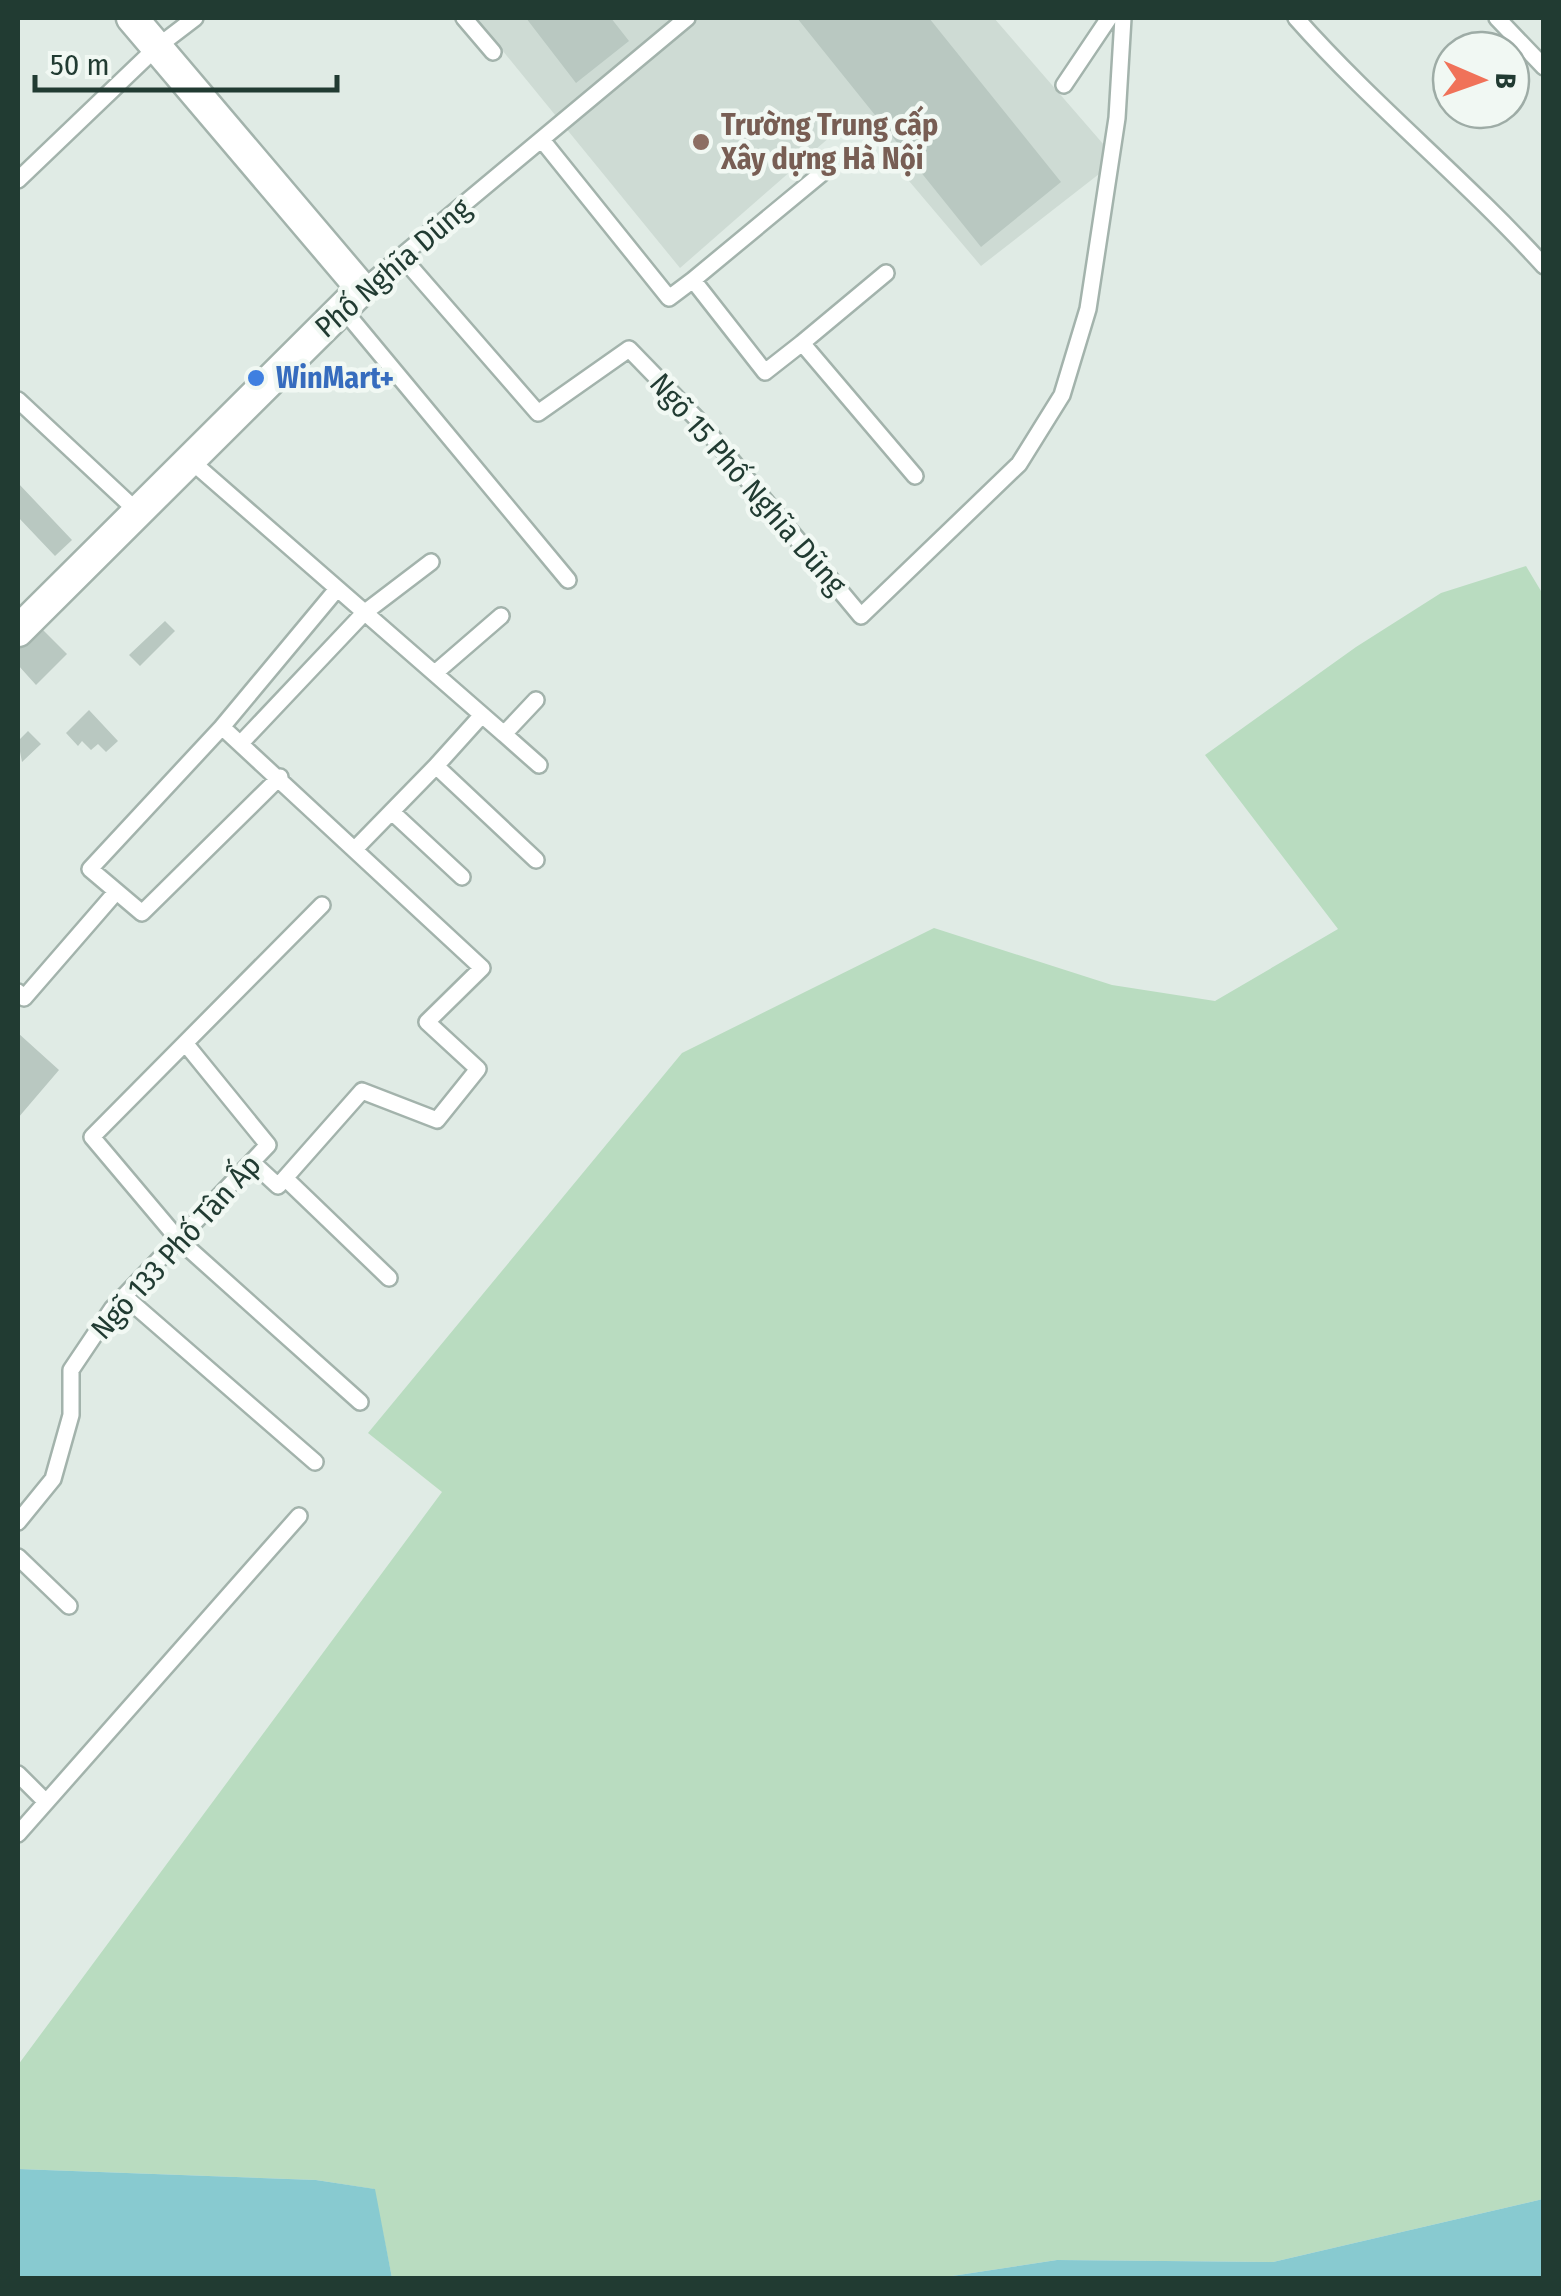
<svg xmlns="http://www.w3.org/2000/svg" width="1561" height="2296" font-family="'Fira Sans Condensed',sans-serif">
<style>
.built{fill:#cedbd4}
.green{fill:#b9dcc0}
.water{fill:#88cad0}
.building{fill:#b9c8c1}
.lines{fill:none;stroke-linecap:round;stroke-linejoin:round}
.service-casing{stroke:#a3b3ac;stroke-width:20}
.minor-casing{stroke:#a3b3ac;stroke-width:35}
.service{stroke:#fff;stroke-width:15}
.minor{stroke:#fff;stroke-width:30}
.education-dot{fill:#8d6e63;stroke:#f1f8f3;stroke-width:4}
.shop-dot{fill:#3f7fe0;stroke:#f1f8f3;stroke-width:4}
.labels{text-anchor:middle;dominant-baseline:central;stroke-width:9;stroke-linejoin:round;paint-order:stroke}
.education-label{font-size:30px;font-weight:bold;fill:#785e54;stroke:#f1f8f3;text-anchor:start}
.street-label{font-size:30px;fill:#213b32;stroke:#f1f8f3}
.shop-label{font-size:30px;font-weight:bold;fill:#366cbe;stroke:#f1f8f3;text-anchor:start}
</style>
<rect width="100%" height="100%" fill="#e0ebe5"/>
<path class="built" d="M476,18H994L1117,160L981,266L854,116L680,268Z"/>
<path class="green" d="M1526,566L1544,596L1543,2199L1273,2262L1057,2260L939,2278H392L374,2189L316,2180L18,2169V2065L442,1492L368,1433L682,1053L934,928L1112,985L1215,1001L1338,929L1205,755L1356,647L1441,593Z"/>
<path class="water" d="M18,2169L316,2180L375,2189L392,2278H18Z
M1543,2199V2278H939L1057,2260L1273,2262Z"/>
<path class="building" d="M526,18H611L629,41L576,83Z
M797,18H929L1061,182L981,247Z
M18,483L72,540L55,556L18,517Z
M165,621L175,631L140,666L129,655Z
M39,626L67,654L36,685L18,665V648Z
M89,710L118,741L106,752L98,744L91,750L82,741L78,746L66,733Z
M28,731L41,744L22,762L18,741Z
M18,1033L59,1070L18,1118Z"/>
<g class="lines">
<defs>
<path id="service" d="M464,18L493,52
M1296,18C1374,106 1465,179 1544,266
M1497,18L1544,67
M1064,85L1109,18
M542,140L669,298L693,280L765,372L802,343L915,476
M18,180L157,47L195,18
M402,257L538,413L629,349L697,419L861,616L1019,464L1062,395L1088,309L1117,118L1123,18
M693,280L821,174
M362,289L687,18
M342,308L568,580
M802,343L886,273
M18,400L138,512
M190,460L504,734L536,700
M435,673L501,616
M222,727L90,869L142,913L280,777
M504,734L539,765
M242,742L364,613L431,562
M436,766L482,715
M392,812L462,877
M356,848L436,766L536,860
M322,905L92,1137L178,1239L360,1402
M18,992L24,998L116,892
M252,1162L278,1186L362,1091L437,1120L478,1069L427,1022L482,968L222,727L337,589
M285,1178L389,1278
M124,1296L315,1462
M18,1522L53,1479L71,1415V1370L112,1309L268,1145L185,1043
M18,1557L69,1606
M18,1774L46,1802
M18,1834L299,1516"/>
<path id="minor" d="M18,631L362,289L132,18"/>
</defs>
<use href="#service" class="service-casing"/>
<use href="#minor" class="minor-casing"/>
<use href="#service" class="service"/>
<use href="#minor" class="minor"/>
</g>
<circle class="education-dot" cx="701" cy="142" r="10"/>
<circle class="shop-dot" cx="256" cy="378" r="10"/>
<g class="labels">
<g class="education-label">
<text x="721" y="125">Trường Trung cấp<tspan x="721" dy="34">Xây dựng Hà Nội</tspan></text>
</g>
<g class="street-label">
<text transform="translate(393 268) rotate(-41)">Phố Nghĩa Dũng</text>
<text transform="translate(748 484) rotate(49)">Ngõ 15 Phố Nghĩa Dũng</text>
<text transform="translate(176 1247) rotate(-48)">Ngõ 133 Phố Tân Ấp</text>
</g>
<g class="shop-label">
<text x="276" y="378">WinMart+</text>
</g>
</g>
<rect width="1561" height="2296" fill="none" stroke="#213b32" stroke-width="40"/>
<g transform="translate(1481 80) rotate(92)"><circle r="48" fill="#f1f8f3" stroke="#9eaca6" stroke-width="2.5"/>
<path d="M0-8L18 38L0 25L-18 38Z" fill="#f07259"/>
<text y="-15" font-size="28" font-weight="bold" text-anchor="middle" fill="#213b32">B</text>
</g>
<path d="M35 75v15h302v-15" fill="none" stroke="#213b32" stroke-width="5"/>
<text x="50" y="75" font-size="30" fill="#213b32" stroke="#f1f8f3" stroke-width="8" paint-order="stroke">50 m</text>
</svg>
